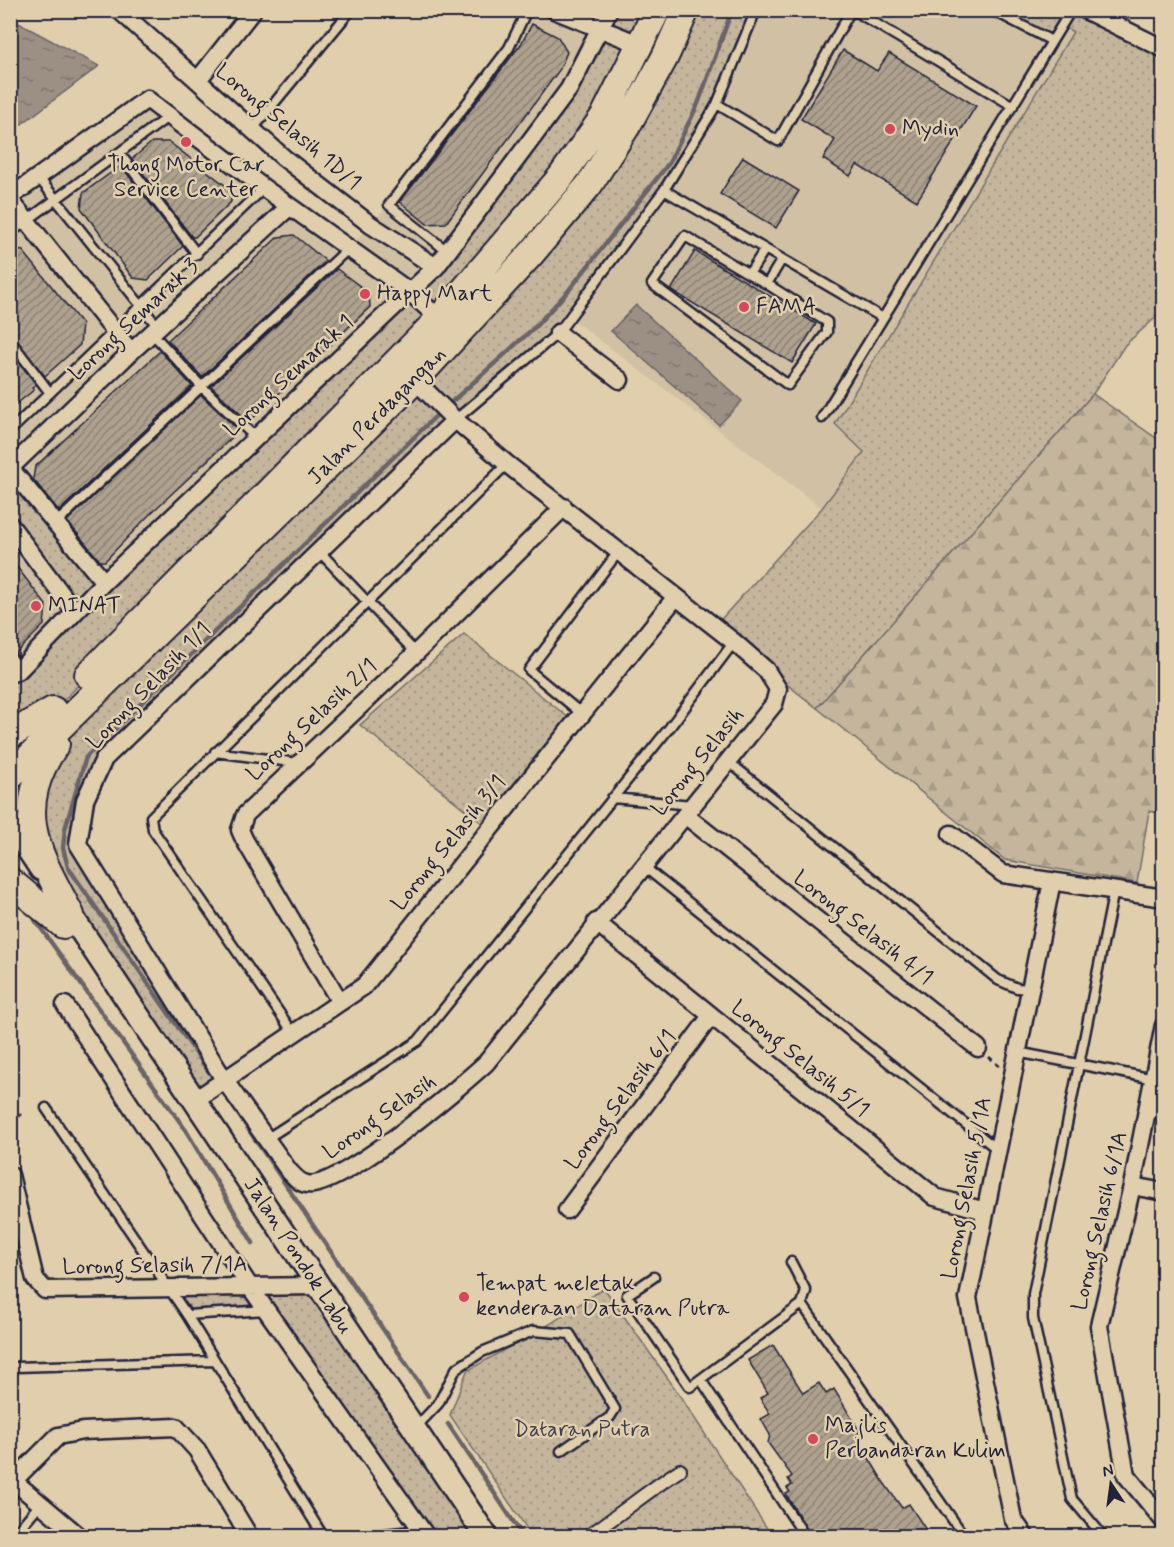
<svg xmlns="http://www.w3.org/2000/svg" width="1174" height="1547" font-family="Mynerve,sans-serif">
<style>
.built{fill:#d1c0a3}
.grass{fill:url(#grass-dots);stroke:#736c6c;stroke-width:1.5}
.forest{fill:url(#forest-firs);stroke:#736c6c;stroke-width:1.5}
.water{fill:url(#water-ripples);stroke:#6b6467;stroke-width:1.5}
.lines{fill:none;stroke-linecap:round;stroke-linejoin:round}
.stream{stroke:#6b6467;stroke-width:4.5}
.building{fill:url(#building-hatch);stroke:#22223b;stroke-width:1.5}
.service-casing{stroke:#22223b;stroke-width:13}
.pedestrian-casing{stroke:#22223b;stroke-width:16}
.minor-casing{stroke:#22223b;stroke-width:21}
.secondary-casing{stroke:#22223b;stroke-width:27}
.primary-casing{stroke:#22223b;stroke-width:30}
.path{stroke:#22223b;stroke-width:3;stroke-dasharray:4.5 4.5;stroke-linecap:butt}
.service{stroke:#e0ceac;stroke-width:8}
.pedestrian{stroke:#e0ceac;stroke-width:12}
.minor{stroke:#e0ceac;stroke-width:16}
.secondary{stroke:#e0ceac;stroke-width:22}
.primary{stroke:#e0ceac;stroke-width:26}
.poi-dot{fill:#d1495b;stroke:#e0ceac;stroke-width:2}
.labels{text-anchor:middle;dominant-baseline:central;stroke-width:5;stroke-linejoin:round;paint-order:stroke}
.street-label{font-size:22px;fill:#22223b;stroke:#e0ceac}
.poi-label{font-size:22px;fill:#22223b;stroke:#e0ceac;text-anchor:start}
.park-label{font-size:22px;fill:#423f4e;stroke:#e0ceac}
</style>
<defs>
<pattern id="grass-dots" width="8" height="8" patternUnits="userSpaceOnUse" patternTransform="scale(1.5)"><rect width="8" height="8" fill="#c4b59c"/><path d="M2 2h.1M6 6h.1" fill="none" stroke="#a89b87" stroke-width="1.8" stroke-linecap="round"/></pattern>
<pattern id="forest-firs" width="22" height="20" patternUnits="userSpaceOnUse" patternTransform="scale(1.5)"><rect width="22" height="20" fill="#c4b59c"/><path d="M5 1l3.5 6h-7zM16 11l3.5 6h-7z" fill="#a89b87"/></pattern>
<pattern id="water-ripples" width="26" height="14" patternUnits="userSpaceOnUse" patternTransform="scale(1.5)"><rect width="26" height="14" fill="#9c9084"/><path d="M2 4q2-2 4 0t4 0M15 11q2-2 4 0t4 0" fill="none" stroke="#7f756d"/></pattern>
<pattern id="building-hatch" width="6" height="6" patternUnits="userSpaceOnUse" patternTransform="scale(1.5)"><rect width="6" height="6" fill="#aea18e"/><path d="M-1 1l2-2M0 6l6-6M5 7l2-2" fill="none" stroke="#8d8375"/></pattern>
</defs>
<rect width="100%" height="100%" fill="#e0ceac"/>
<filter id="ink" filterUnits="userSpaceOnUse"><feTurbulence type="fractalNoise" baseFrequency=".0167" numOctaves="2"/><feDisplacementMap in="SourceGraphic" scale="12" xChannelSelector="R" yChannelSelector="G"/><feConvolveMatrix kernelMatrix="1 2 1 2 8 2 1 2 1" color-interpolation-filters="sRGB"/></filter>
<g filter="url(#ink)">
<path class="built" d="M527,11H657L11,735L10,199L147,99L349,248L389,205Z
M745,11H1029L1073,31L835,423L864,452L822,508L560,310L689,158Z"/>
<path class="grass" d="M609,11H657L604,116L439,319L59,705L11,750V674L76,612L11,525V468L104,582L410,292L569,89Z
M686,11H756L717,104L664,190L558,333L452,417L104,759L79,844L225,1081L195,1100L11,822V776L589,185Z
M992,11H1085L1163,49V311L1125,345L1093,394L817,708L714,627L822,508L864,452L835,424L1073,32L1062,25L1052,41Z
M464,634L569,718L483,824L360,725Z
M317,1286L486,1536H426L266,1310L187,1315L169,1288Z
M604,1288L676,1390L772,1536H532L450,1415L467,1371L550,1324Z"/>
<path class="forest" d="M1093,394L1163,443V814L1149,811L1137,883L1005,860L817,708Z"/>
<path class="water" d="M11,19L99,66L11,132H10Z
M636,305L742,401L719,425L611,331Z"/>
<g class="lines">
<path class="stream" d="M447,406L535,327L569,290L669,163L698,104L732,10
M35,920L185,1129L253,1243
M209,1072L68,867L63,848L65,829L86,757L441,411
M228,1099L428,1396
M448,1424L523,1536"/>
</g>
<path class="building" d="M532,24L558,37L567,52L560,69L446,223L427,224L400,202L521,44Z
M843,50L877,71L889,53L976,106L917,201L857,165L850,176L823,159L835,140L801,119Z
M152,142H169L230,189L231,202L195,237H192L132,159Z
M743,157L799,191L776,228L720,194Z
M119,167H122L183,246L148,280L133,278L81,208L83,193Z
M294,235L326,261L202,377L168,340L278,237Z
M10,249L23,251L82,324L80,345L45,376L10,334Z
M695,251L816,324L792,363L671,290Z
M337,269L369,293L370,307L249,422L211,386Z
M10,351L36,384L32,388L34,390L10,409Z
M160,351L192,386L59,511L33,479L35,467Z
M201,395L239,431L150,514L105,561H100L67,521Z
M10,558L46,605L44,625L16,653L10,646Z
M773,1345L803,1393L819,1383L826,1394L834,1389L860,1432L855,1435L884,1483L902,1508L909,1504L930,1536H811L786,1494L790,1492L787,1488L792,1485L788,1479L792,1476L768,1443L770,1435L761,1419L770,1414L760,1398L768,1393L748,1360Z"/>
<g class="lines">
<defs>
<path id="service" d="M853,10L1013,106
M992,10L1052,41
M717,104L778,141L851,10
M252,130L351,10
M120,154L197,254
M38,177L158,327
M664,190L883,318
M10,233L169,116
M765,249L749,274L685,236L652,284L788,385L827,332V322L767,284L782,259
M447,251L389,205L509,48L527,10
M749,274L767,284
M152,333L201,386L256,438
M10,340L50,393
M822,418L1071,10
M455,420L558,333L664,190L717,104L756,10
M10,431L264,188
M55,524L349,248
M318,550L416,653
M10,656L20,669
M582,714L529,670L619,551
M215,752L298,763
M729,762L998,980L1017,988L1030,989
M612,798L693,805
M643,866L998,1150
M294,1034L153,830L151,817L507,464
M1017,1052L1154,1079
M46,1108L187,1315L323,1536
M1147,1112L1164,1115
M266,1139L418,1041L670,727L734,642
M654,1277L627,1295L690,1387L802,1304L806,1291L791,1262
M802,1304L964,1536
M187,1315L266,1310
M10,1373L16,1367L213,1361
M701,1380L805,1536
M416,1427L438,1404L456,1369L482,1352L533,1331L570,1334L615,1409L610,1417L561,1451
M13,1536L40,1504
M364,1536L422,1530
M1103,1536L1072,1499L1033,1318V1294L1114,890"/>
<path id="pedestrian" d="M588,1536C619,1515 648,1491 680,1470"/>
<path id="minor" d="M119,10L284,158L371,225L436,267
M554,10L641,45
M1085,10L1164,49
M198,80L253,10
M10,197L147,99L264,188L410,292L446,325
M10,200L131,352
M558,333L620,380
M415,380L452,417L507,464L734,642L766,670L778,689L774,704L486,1063C461,1086 338,1191 307,1184C299,1183 294,1176 289,1171L225,1081L78,844L85,800L104,759L455,420
M10,525L75,612
M104,582L10,468L131,352L289,207
M10,674L20,669L104,582L436,267L569,89L609,10
M685,815L978,1048
M951,834L1003,874L1164,898
M596,922L935,1197L985,1211
M340,1002L244,839L240,830L245,815L416,653L564,507
M65,1005L250,1287L426,1536
M1164,1025L1132,1186L1099,1326L1126,1475L1164,1521
M195,1100L364,986L675,598
M10,1175L35,1279L45,1290L317,1286
M1132,1186L1164,1192
M567,1210L711,1016
M10,1478L79,1536
M13,1481L58,1436L83,1431L176,1427L197,1450L249,1536
M1025,1536L1013,1519L968,1298L1052,881"/>
<path id="secondary" d="M10,822L41,869
M62,902L486,1536"/>
<path id="primary" d="M88,675L439,319L561,177L604,116L657,10
M10,735L53,710
M56,744C11,811 37,851 71,915
M10,776L415,380L531,254L589,185L627,126L665,57L686,10
M10,881L63,925"/>
</defs>
<use href="#service" class="service-casing"/>
<use href="#pedestrian" class="pedestrian-casing"/>
<use href="#minor" class="minor-casing"/>
<use href="#secondary" class="secondary-casing"/>
<use href="#primary" class="primary-casing"/>
<path class="path" d="M989,1057L999,1066
M10,1132L21,1114"/>
<use href="#service" class="service"/>
<use href="#pedestrian" class="pedestrian"/>
<use href="#minor" class="minor"/>
<use href="#secondary" class="secondary"/>
<use href="#primary" class="primary"/>
</g>
</g>
<g class="poi-dot">
<circle cx="890" cy="129" r="6"/>
<circle cx="186" cy="142" r="6"/>
<circle cx="365" cy="294" r="6"/>
<circle cx="744" cy="307" r="6"/>
<circle cx="36" cy="606" r="6"/>
<circle cx="464" cy="1297" r="6"/>
<circle cx="813" cy="1439" r="6"/>
</g>
<g class="labels">
<g class="street-label">
<text transform="translate(288 127) rotate(40)">Lorong Selasih 1D/1</text>
<text transform="translate(134 320) rotate(-43)">Lorong Semarak 3</text>
<text transform="translate(289 376) rotate(-43)">Lorong Semarak 1</text>
<text transform="translate(377 416) rotate(-45)">Jalan Perdagangan</text>
<text transform="translate(149 686) rotate(-46)">Lorong Selasih 1/1</text>
<text transform="translate(312 720) rotate(-43)">Lorong Selasih 2/1</text>
<text transform="translate(698 762) rotate(-51)">Lorong Selasih</text>
<text transform="translate(449 843) rotate(-51)">Lorong Selasih 3/1</text>
<text transform="translate(863 928) rotate(38)">Lorong Selasih 4/1</text>
<text transform="translate(800 1059) rotate(39)">Lorong Selasih 5/1</text>
<text transform="translate(621 1100) rotate(-53)">Lorong Selasih 6/1</text>
<text transform="translate(380 1117) rotate(-35)">Lorong Selasih</text>
<text transform="translate(967 1188) rotate(-79)">Lorong Selasih 5/1A</text>
<text transform="translate(1100 1221) rotate(-77)">Lorong Selasih 6/1A</text>
<text transform="translate(298 1256) rotate(57)">Jalan Pondok Labu</text>
<text transform="translate(155 1266) rotate(-1)">Lorong Selasih 7/1A</text>
</g>
<g class="poi-label">
<text x="902" y="129">Mydin</text>
<text x="186" y="165" text-anchor="middle">Thong Motor Car<tspan x="186" dy="25">Service Center</tspan></text>
<text x="377" y="294">Happy Mart</text>
<text x="756" y="307">FAMA</text>
<text x="48" y="606">MINAT</text>
<text x="476" y="1284">Tempat meletak<tspan x="476" dy="25">kenderaan Dataran Putra</tspan></text>
<text x="825" y="1426">Majlis<tspan x="825" dy="25">Perbandaran Kulim</tspan></text>
</g>
<g class="park-label">
<text x="582" y="1430">Dataran Putra</text>
</g>
</g>
<rect width="1174" height="1547" fill="none" stroke="#e0ceac" stroke-width="36"/>
<rect x="18" y="18" width="1138" height="1511" fill="none" stroke="#22223b" stroke-width="2" filter="url(#ink)"/>
<g transform="translate(1111 1484) rotate(347)" stroke="#e0ceac" stroke-width="4.5" paint-order="stroke">
<path d="M0-4.5L10 22L0 15L-10 22Z" fill="#22223b"/>
<text y="-9" font-size="16" font-weight="bold" text-anchor="middle" fill="#22223b">N</text>
</g>
</svg>
